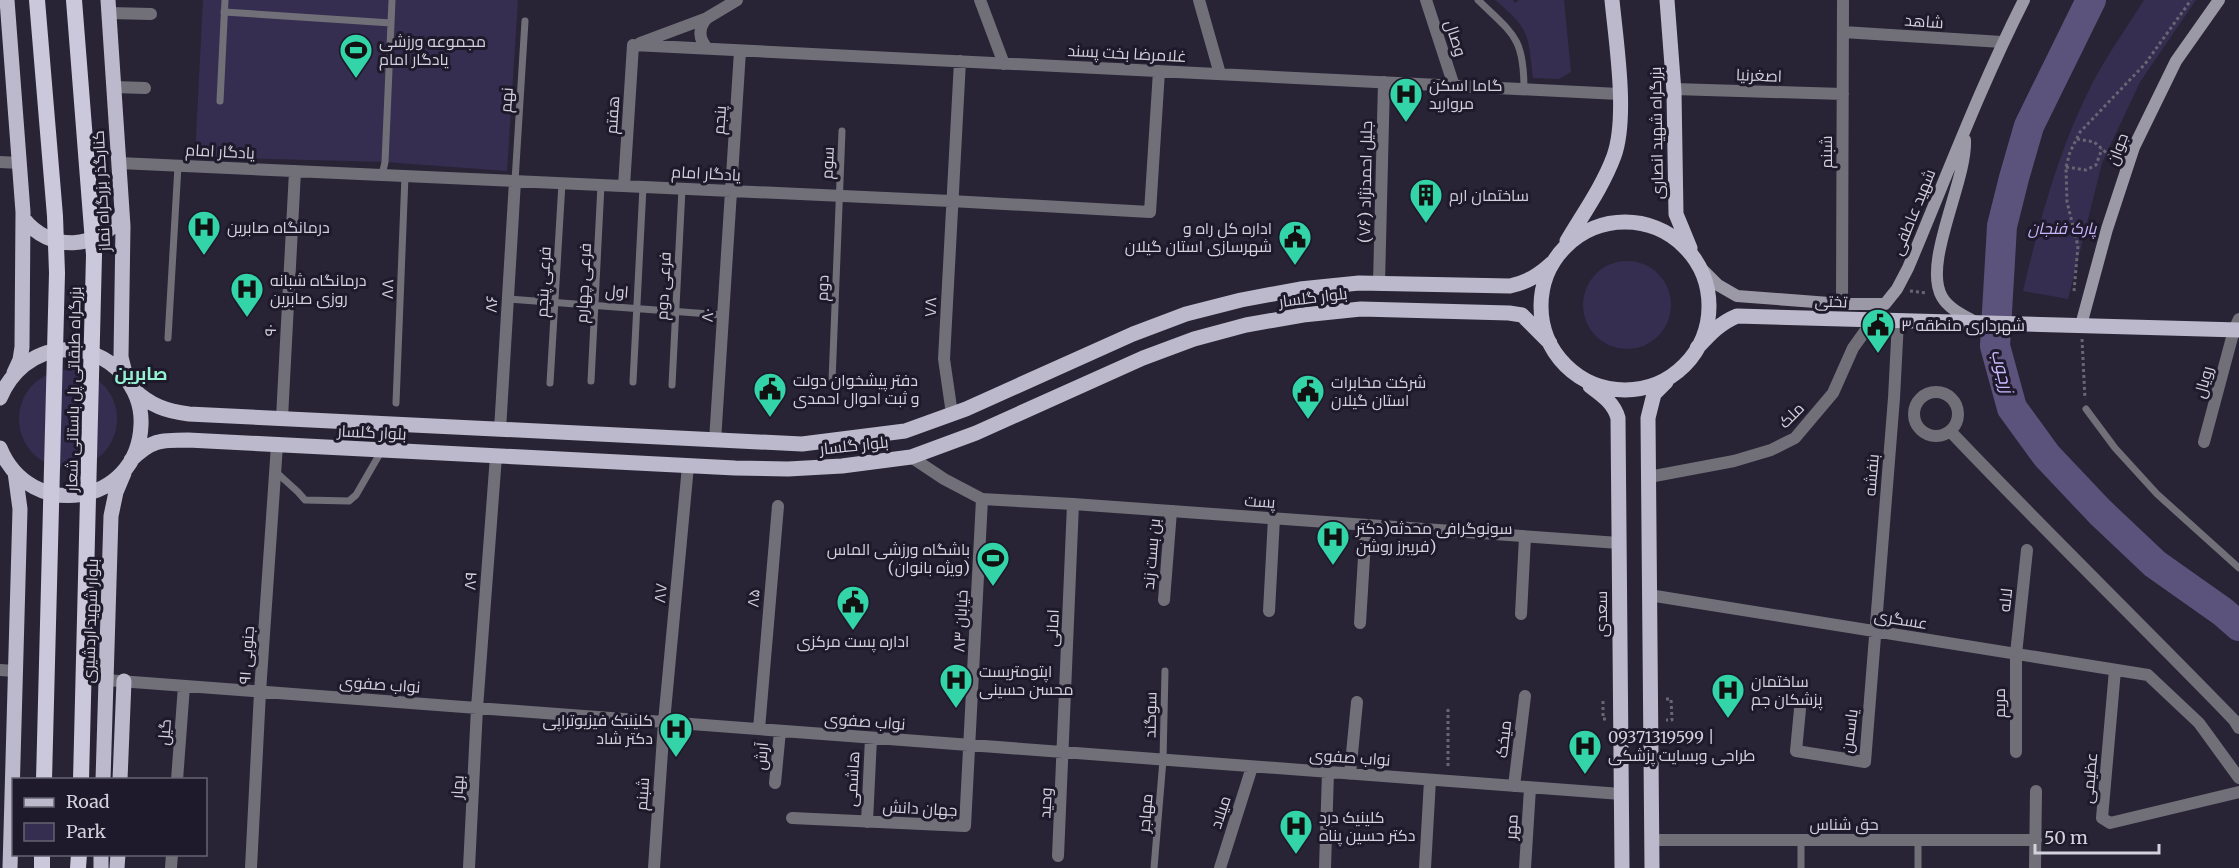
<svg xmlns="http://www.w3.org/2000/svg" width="2239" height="868" font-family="Merriweather,Cairo,serif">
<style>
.green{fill:#362e50}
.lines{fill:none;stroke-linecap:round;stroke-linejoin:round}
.river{stroke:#5c537c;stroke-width:30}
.path{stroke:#696674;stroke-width:3;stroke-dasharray:3 3;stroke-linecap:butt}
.service{stroke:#717079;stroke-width:7}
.minor{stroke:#717079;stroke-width:12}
.tertiary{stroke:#717079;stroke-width:12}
.secondary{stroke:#9c99a7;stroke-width:12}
.primary{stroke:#bcb9cc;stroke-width:15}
.trunk{stroke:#cbc8dc;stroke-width:16}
.labels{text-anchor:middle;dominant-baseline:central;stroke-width:6;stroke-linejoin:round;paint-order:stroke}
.street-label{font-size:16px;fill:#d3d1dc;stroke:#1e1a2b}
.poi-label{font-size:16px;fill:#d3d1dc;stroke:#1e1a2b;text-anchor:start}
.park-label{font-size:16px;font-style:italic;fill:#c5b5fa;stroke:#1e1a2b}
.water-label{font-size:18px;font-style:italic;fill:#c9b9ff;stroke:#1e1a2b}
.neighbourhood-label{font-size:18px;font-weight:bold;fill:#95f2d1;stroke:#1e1a2b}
</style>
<rect width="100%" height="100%" fill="#282435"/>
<path class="green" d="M203,0H518L507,171L385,162L195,157Z
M1495,0H1513L1515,3L1519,0H1564L1571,72L1559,79L1533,78C1528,34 1530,29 1495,0Z
M2144,0H2196L2140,82L2102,163L2068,299L2023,291C2040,219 2059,148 2093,82C2108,54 2127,27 2144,0Z
M1583 305a44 44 0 1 1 88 0a44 44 0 1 1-88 0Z
M19 419a49 49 0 1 1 98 0a49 49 0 1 1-98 0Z"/>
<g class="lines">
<path class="river" d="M2091,0L2029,126L2014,178L2002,226L1995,346L2012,408L2047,456L2100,512L2155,564L2223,612L2239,626"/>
<path class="path" d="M2077,139L2094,142L2116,161
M2066,167L2086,170L2096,165L2102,149
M1910,291L1927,293
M2074,291L2078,246L2067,202L2066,167L2070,152L2080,132L2145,64L2191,0
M2082,339L2085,399
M1666,699H1671L1672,720H1666
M1603,701V719H1606
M1448,709V768"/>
<path class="service" d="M1478,0C1513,34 1524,37 1524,89
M224,12L391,23
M220,101L225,0
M382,175L385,162L392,0
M515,181L525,21
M508,299L723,315
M168,338L178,166
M591,381L601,185
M832,381L842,131
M633,382L643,187
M550,383L562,183
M672,385L682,189
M396,403L405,176
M2086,409L2115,448L2157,494L2239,568
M276,472L298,492L305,500L349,501L356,495L382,450
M1918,840V868
M1154,868L1163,760L1165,671
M1801,868V840"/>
<path class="minor" d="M980,0L1004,64
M1199,0L1220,74
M1426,0L1454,86
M109,13L151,14
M707,18C698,28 698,39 708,49
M1843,32L2002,42
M640,43L707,18L737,0
M633,45L1619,94
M114,87L145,88
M1674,89L1843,94
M0,162L19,163
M119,163L951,201L1150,212L1159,71
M624,186L633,45
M1379,283L1384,82
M1842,304L1843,0
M1914 414a22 22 0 1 1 44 0a22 22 0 1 1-44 0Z
M952,414L944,359L960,61
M282,418L295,171
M500,430L515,181
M1950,431C2043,529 2140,623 2234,720L2239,728
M715,441L740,51
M2204,442L2234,330L2239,319
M1649,477L1734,461L1771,450L1795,438L1833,393L1853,348L1873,320
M1649,595L2148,675L2199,723L2239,778
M1164,600L1171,511
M1269,611L1274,518
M1521,614L1525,537
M1360,623L1366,525
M0,670L15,671
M2115,670L2102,818L2110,823L2239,792
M106,680L1621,794
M1800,709L1796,751L1865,762L1894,398L1898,321
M759,729L778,506
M2016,752V654L2027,550
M1350,774L1357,702
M177,780L184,686
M775,783L780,731
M1514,786L1525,696
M792,818L965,826L982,499
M867,822L871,738
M1652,840H2036
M1058,856L1073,504
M171,868L172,854
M251,868L260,692L277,445
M469,868L477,708L496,456
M654,868L664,722L688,466
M1220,868L1252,767
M1325,868L1328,772
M1425,868L1430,780
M1525,868L1530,788
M2035,868L2036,791"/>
<path class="tertiary" d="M911,457L944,479L982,499L1073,504L1619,543"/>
<path class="secondary" d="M1965,140C1967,181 1922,263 1942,297C1949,309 1963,315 1975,322
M1699,266L1718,285L1737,296L1842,304H1885L1897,289L1908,268C1946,178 1980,87 2024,0
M2081,325L2107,229L2134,147L2176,61L2219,0"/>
<path class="primary" d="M7,0L23,212L22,347L20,360L14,373
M108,0L123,226L121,357L126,377
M1667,0L1674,92L1676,214L1690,248
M23,218C49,252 98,251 122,215
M1541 306a84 84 0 1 1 168 0a84 84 0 1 1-168 0Z
M1567,241C1583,214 1603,186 1614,156C1628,117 1616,42 1612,0
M1697,348C1710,334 1720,323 1737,316L2239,330
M1590,386C1602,395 1614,403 1618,418L1622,868
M133,389C151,406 166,411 189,414L802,444L905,431L966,409L1133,334L1186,314L1241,300L1300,289L1359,283L1510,286C1528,282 1539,275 1552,263
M0,398C11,372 33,352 62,350C85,348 108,357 123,375C135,389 142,407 141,425C138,506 30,522 0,448
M131,460C151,440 160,440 188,440L735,468L788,469L842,466L911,457L976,433L1143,358L1194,339L1246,325L1303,315L1361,309L1509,313L1522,315L1550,343
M103,780L111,516L116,492L124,473
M120,780L124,681
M10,868L20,509L15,472
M101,868V854
M117,868L118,854
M1652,868L1648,418L1654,394L1666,382"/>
<path class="trunk" d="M37,0L55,216L57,273L44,780
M74,0L94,255L81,780
M42,868V854
M78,868L79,854"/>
</g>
<defs>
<symbol id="stadium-pin" viewBox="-11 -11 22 30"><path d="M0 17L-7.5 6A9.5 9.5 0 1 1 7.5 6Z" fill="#32d4a8" stroke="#1e1a2b"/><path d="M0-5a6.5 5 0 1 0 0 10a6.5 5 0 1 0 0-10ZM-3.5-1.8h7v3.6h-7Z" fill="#111"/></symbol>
<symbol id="hospital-pin" viewBox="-11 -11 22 30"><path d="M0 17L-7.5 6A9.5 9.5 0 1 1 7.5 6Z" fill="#32d4a8" stroke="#1e1a2b"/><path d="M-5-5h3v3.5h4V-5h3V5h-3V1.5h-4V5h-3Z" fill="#111"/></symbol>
<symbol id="building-pin" viewBox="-11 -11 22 30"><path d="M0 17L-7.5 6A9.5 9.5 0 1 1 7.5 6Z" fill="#32d4a8" stroke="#1e1a2b"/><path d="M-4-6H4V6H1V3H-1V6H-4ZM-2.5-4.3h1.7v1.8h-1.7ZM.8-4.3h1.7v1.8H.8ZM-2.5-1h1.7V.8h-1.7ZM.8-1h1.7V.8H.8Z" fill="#111"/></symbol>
<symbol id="civic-pin" viewBox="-11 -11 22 30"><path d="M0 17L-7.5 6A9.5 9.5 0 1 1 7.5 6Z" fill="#32d4a8" stroke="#1e1a2b"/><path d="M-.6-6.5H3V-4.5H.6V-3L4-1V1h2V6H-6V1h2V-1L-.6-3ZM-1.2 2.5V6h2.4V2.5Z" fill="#111"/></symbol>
</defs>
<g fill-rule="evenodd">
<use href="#stadium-pin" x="337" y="31" width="38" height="52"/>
<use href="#hospital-pin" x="1387" y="75" width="38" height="52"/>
<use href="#building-pin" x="1407" y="176" width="38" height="52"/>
<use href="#hospital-pin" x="185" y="208" width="38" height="52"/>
<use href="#civic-pin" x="1276" y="218" width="38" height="52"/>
<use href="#hospital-pin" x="228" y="270" width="38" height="52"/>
<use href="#civic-pin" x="1859" y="306" width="38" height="52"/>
<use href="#civic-pin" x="751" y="370" width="38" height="52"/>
<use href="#civic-pin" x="1289" y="372" width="38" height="52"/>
<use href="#hospital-pin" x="1314" y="518" width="38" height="52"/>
<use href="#stadium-pin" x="974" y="539" width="38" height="52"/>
<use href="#civic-pin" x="834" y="583" width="38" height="52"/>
<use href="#hospital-pin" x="937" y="661" width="38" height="52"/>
<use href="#hospital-pin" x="1709" y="671" width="38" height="52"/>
<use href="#hospital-pin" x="657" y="710" width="38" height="52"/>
<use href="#hospital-pin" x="1566" y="727" width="38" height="52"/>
<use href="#hospital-pin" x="1277" y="807" width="38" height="52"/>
</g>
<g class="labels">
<g class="street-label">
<text transform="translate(1924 21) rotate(4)">شاهد</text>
<text transform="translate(1456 38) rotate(72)">وصال</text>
<text transform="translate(1127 53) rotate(3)">غلامرضا بخت پسند</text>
<text transform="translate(1759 75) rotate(2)">اصغرنیا</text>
<text transform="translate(506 100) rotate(-86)">نهم</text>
<text transform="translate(612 115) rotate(-86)">هفتم</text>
<text transform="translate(719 120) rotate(-86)">پنجم</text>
<text transform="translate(1656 133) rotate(-91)">بزرگراه شهید انصاری</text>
<text transform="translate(2117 149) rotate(-69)">جوان</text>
<text transform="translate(220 151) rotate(3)">یادگار امام</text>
<text transform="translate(1826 152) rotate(-90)">شبنم</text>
<text transform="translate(827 163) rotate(-87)">سوم</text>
<text transform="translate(706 173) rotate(3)">یادگار امام</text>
<text transform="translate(1365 182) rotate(-89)">جلیل احمدنژاد (۷۶)</text>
<text transform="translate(101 191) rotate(-93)">کنارگذر بزرگراه نماز</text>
<text transform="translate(1913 212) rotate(-68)">شهید عاطفی</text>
<text transform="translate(543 282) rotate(-87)">فرعی پنجم</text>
<text transform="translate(583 283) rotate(-87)">فرعی چهارم</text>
<text transform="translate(663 286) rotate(-87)">فرعی دوم</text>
<text transform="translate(822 288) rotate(-88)">دوم</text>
<text transform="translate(387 289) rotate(-88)">۸۸</text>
<text transform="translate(617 291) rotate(4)">اول</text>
<text transform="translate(1313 297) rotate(-7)">بلوار گلسار</text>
<text transform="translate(1831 301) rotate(2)">تختی</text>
<text transform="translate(491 304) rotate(-87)">۸۶</text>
<text transform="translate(930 307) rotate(-88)">۷۸</text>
<text transform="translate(707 315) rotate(-86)">۸۰</text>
<text transform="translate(270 330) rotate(-87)">۹۰</text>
<text transform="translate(2203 382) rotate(-75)">رویال</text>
<text transform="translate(73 389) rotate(-89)">بزرگراه طبقاتی پل باستانی شعار</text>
<text transform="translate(1791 415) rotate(-45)">ملک</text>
<text transform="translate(372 432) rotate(3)">بلوار گلسار</text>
<text transform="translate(854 445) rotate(-6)">بلوار گلسار</text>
<text transform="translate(1871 475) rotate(-85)">بنفشه</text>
<text transform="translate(1260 501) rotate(4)">پست</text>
<text transform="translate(1151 554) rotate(-85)">بن بست زند</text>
<text transform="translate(470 581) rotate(-86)">۸۹</text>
<text transform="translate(660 593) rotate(-85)">۸۷</text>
<text transform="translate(753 598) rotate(-85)">۸۵</text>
<text transform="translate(2005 600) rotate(-84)">لاله</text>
<text transform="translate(1601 614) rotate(-90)">سعدی</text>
<text transform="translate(1901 619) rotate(9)">عسگری</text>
<text transform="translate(90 621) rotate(-88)">بلوار شهید اردشیری</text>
<text transform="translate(960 621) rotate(-87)">خیابان ۸۳</text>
<text transform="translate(1052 628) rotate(-88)">امانی</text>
<text transform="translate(246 655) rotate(-86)">۹۱ جنوبی</text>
<text transform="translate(380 684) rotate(4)">نواب صفوی</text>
<text transform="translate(1999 703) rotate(-90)">مریم</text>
<text transform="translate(1150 715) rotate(-89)">سوگند</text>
<text transform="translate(865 721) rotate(4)">نواب صفوی</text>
<text transform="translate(1849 731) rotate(-83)">یاسمن</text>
<text transform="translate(164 732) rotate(-86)">گیل</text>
<text transform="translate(1503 739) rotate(-83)">میخک</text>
<text transform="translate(761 756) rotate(-85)">آرش</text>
<text transform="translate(1350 757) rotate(4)">نواب صفوی</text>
<text transform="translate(2089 778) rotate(-85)">عظیمی</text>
<text transform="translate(852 779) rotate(-87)">هاشمی</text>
<text transform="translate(457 787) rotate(-87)">بهار</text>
<text transform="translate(642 794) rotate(-86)">شبنم</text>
<text transform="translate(1045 803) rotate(-87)">وحید</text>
<text transform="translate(920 808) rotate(3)">جهان دانش</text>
<text transform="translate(1220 812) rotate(-72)">میلاد</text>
<text transform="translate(1145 813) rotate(-85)">مهاجر</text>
<text x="1844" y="824">حق شناس</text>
<text transform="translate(1511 827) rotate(-87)">مهر</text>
</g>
<g class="poi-label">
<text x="379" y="41">مجموعه ورزشی<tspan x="379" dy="18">یادگار امام</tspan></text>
<text x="1429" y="85">گاما اسکن<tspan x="1429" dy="18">مروارید</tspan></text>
<text x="1449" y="195">ساختمان ارم</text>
<text x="227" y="227">درمانگاه صابرین</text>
<text x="1272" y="228" text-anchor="end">اداره کل راه و<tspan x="1272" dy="18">شهرسازی استان گیلان</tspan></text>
<text x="270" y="280">درمانگاه شبانه<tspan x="270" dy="18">روزی صابرین</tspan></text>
<text x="1901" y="325">شهرداری منطقه ۳</text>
<text x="793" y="380">دفتر پیشخوان دولت<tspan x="793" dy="18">و ثبت احوال احمدی</tspan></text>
<text x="1331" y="382">شرکت مخابرات<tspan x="1331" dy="18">استان گیلان</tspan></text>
<text x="1356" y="528">سونوگرافی محدثه(دکتر<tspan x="1356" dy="18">فریبرز روشن)</tspan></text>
<text x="970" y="549" text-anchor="end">باشگاه ورزشی الماس<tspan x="970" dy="18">(ویژه بانوان)</tspan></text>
<text x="853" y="641" text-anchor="middle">اداره پست مرکزی</text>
<text x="979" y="671">اپتومتریست<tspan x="979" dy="18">محسن حسینی</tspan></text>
<text x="1751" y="681">ساختمان<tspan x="1751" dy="18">پزشکان جم</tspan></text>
<text x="653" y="720" text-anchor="end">کلینیک فیزیوتراپی<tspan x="653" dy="18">دکتر شاد</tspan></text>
<text x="1608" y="737">09371319599 |<tspan x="1608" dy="18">طراحی وبسایت پزشکی</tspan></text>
<text x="1319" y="817">کلینیک درد<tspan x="1319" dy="18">دکتر حسین پناه</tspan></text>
</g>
<g class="park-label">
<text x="2062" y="228">پارک فنجان</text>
</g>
<g class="water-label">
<text transform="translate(2003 371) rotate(76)">زرجوب</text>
</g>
<g class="neighbourhood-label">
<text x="141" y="373">صابرین</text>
</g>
</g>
<rect x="12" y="778" width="195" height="78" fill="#1e1a2b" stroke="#666372" stroke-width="1.5"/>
<rect x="24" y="798" width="30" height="9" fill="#bcb9cc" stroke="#666372" stroke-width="1.5"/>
<text x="66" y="808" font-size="18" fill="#d3d1dc">Road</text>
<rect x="24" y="823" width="30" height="18" fill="#362e50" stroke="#666372" stroke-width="1.5"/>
<text x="66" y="838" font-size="18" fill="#d3d1dc">Park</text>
<path d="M2035 844v9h124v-9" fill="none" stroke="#d3d1dc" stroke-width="3"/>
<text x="2044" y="844" font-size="18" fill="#d3d1dc" stroke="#1e1a2b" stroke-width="4.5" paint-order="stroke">50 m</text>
</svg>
